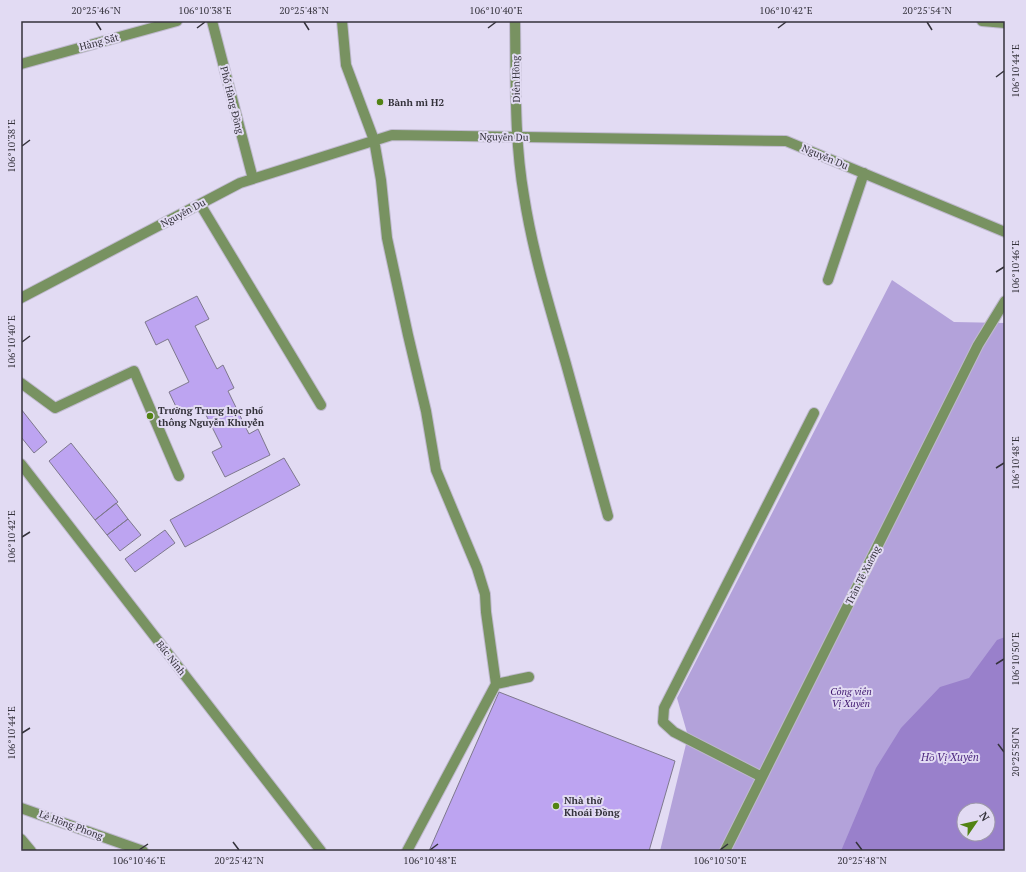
<svg xmlns="http://www.w3.org/2000/svg" width="1026" height="872" font-family="'PT Serif',serif">
<style>
.green{fill:#b3a2da;fill-rule:evenodd}
.water{fill:#9980cb;fill-rule:evenodd}
.building{fill:#bda4f1;stroke:#7e788d}
.lines{fill:none;stroke-linecap:round;stroke-linejoin:round}
.minor-casing{stroke:#bfb9ce;stroke-width:12}
.minor{stroke:#789261;stroke-width:10}
.ticks{fill:none;stroke:#34323b;stroke-width:1.5}
.poi-dot{fill:#528314;stroke:#e2dbf3;stroke-width:1.5}
.labels{text-anchor:middle;dominant-baseline:central;stroke-width:4;stroke-linejoin:round;paint-order:stroke}
.street-label{font-size:10px;fill:#34323b;stroke:#e2dbf3}
.poi-label{font-size:10px;font-weight:bold;fill:#34323b;stroke:#e2dbf3;text-anchor:start}
.park-label{font-size:10px;font-style:italic;fill:#3d156d;stroke:#e2dbf3}
.water-label{font-size:11px;font-style:italic;fill:#4e2981;stroke:#e2dbf3}
.neatline{fill:none;stroke:#34323b;stroke-width:1.5}
.ticks-label{font-size:10px;text-anchor:middle;fill:#34323b}
</style>
<rect width="100%" height="100%" fill="#e2dbf3"/>
<path class="green" d="M892,280L954,322L1005,323V851H660L688,736L677,698ZM964,810H988V834H964Z"/>
<path class="water" d="M1005,637V851H841L876,768L901,728L940,687L969,678L997,640ZM964,810H988V834H964Z"/>
<path class="building" d="M197,296L209,319L195,326L217,369L223,365L234,388L228,391L249,434L258,429L270,455L225,477L212,452L222,447L201,405L180,415L169,392L189,382L168,339L156,345L145,322Z
M21,409L47,442L34,453L21,437Z
M71,443L118,502L95,520L49,461Z
M284,458L300,485L185,547L170,520Z
M116,503L128,519L107,535L95,520Z
M128,519L141,535L120,551L107,535Z
M165,530L175,543L135,572L125,559Z
M499,692L675,761L649,851H429Z"/>
<g class="lines">
<defs>
<path id="minor" d="M212,21L253,179
M342,21L346,65L374,140L381,180L387,238L408,335L426,411L436,470L477,568L485,594L486,612L496,684
M515,21C516,79 514,139 524,196C533,254 550,308 566,364C580,415 594,465 608,516
M982,21L1005,23
M21,64L177,21
M200,204L321,405
M828,280L864,173
M21,298L240,183L392,135L786,141L1005,232
M21,383L55,408L134,371L179,476
M21,464L321,851
M762,777L674,732L663,722L664,708L814,413
M21,808L143,851
M21,839L31,851
M407,851L496,684L529,677
M725,851L978,345L1005,301"/>
</defs>
<use href="#minor" class="minor-casing"/>
<use href="#minor" class="minor"/>
</g>
<path class="ticks" d="M96,22L101,30M304,22L309,30M927,22L932,30M197,28L205,22M488,28L496,22M778,28L786,22M996,77L1004,71M22,146L30,140M996,272L1004,267M22,342L30,336M996,468L1004,463M22,537L30,532M996,664L1004,659M22,733L30,728M998,744L1004,752M233,842L239,850M856,842L862,850M139,850L148,844M430,850L438,844M720,850L728,844"/>
<g class="poi-dot">
<circle cx="380" cy="102" r="4"/>
<circle cx="150" cy="416" r="4"/>
<circle cx="556" cy="806" r="4"/>
</g>
<g class="labels">
<g class="street-label">
<text transform="translate(99 42) rotate(-15)">Hàng Sắt</text>
<text transform="translate(516 79) rotate(-91)">Diên Hồng</text>
<text transform="translate(232 100) rotate(76)">Phố Hàng Đồng</text>
<text transform="translate(504 137) rotate(1)">Nguyễn Du</text>
<text transform="translate(825 157) rotate(23)">Nguyễn Du</text>
<text transform="translate(183 213) rotate(-28)">Nguyễn Du</text>
<text transform="translate(863 575) rotate(-63)">Trần Tế Xương</text>
<text transform="translate(171 658) rotate(52)">Bắc Ninh</text>
<text transform="translate(71 825) rotate(20)">Lê Hồng Phong</text>
</g>
<g class="poi-label">
<text x="388" y="102">Bành mì H2</text>
<text x="158" y="410">Trường Trung học phổ<tspan x="158" dy="12">thông Nguyễn Khuyến</tspan></text>
<text x="564" y="800">Nhà thờ<tspan x="564" dy="12">Khoái Đồng</tspan></text>
</g>
<g class="park-label">
<text x="851" y="691">Công viên<tspan x="851" dy="12">Vị Xuyên</tspan></text>
</g>
<g class="water-label">
<text x="950" y="757">Hồ Vị Xuyên</text>
</g>
</g>
<rect width="1026" height="872" fill="none" stroke="#e2dbf3" stroke-width="44"/>
<g transform="translate(976 822) rotate(56)"><circle r="19" fill="#e2dbf3" stroke="#9c97a9"/>
<path d="M0-3L7 15L0 10L-7 15Z" fill="#528314"/>
<text y="-6" font-size="11" font-weight="bold" text-anchor="middle" fill="#34323b">N</text>
</g>
<rect x="22" y="22" width="982" height="828" class="neatline"/>
<g class="ticks-label">
<text x="96" y="14">20°25'46"N</text>
<text x="205" y="14">106°10'38"E</text>
<text x="304" y="14">20°25'48"N</text>
<text x="496" y="14">106°10'40"E</text>
<text x="786" y="14">106°10'42"E</text>
<text x="927" y="14">20°25'54"N</text>
<text transform="translate(1015 71) rotate(-90)" y="4">106°10'44"E</text>
<text transform="translate(11 146) rotate(-90)" y="4">106°10'38"E</text>
<text transform="translate(1015 267) rotate(-90)" y="4">106°10'46"E</text>
<text transform="translate(11 342) rotate(-90)" y="4">106°10'40"E</text>
<text transform="translate(1015 463) rotate(-90)" y="4">106°10'48"E</text>
<text transform="translate(11 537) rotate(-90)" y="4">106°10'42"E</text>
<text transform="translate(1015 659) rotate(-90)" y="4">106°10'50"E</text>
<text transform="translate(11 733) rotate(-90)" y="4">106°10'44"E</text>
<text transform="translate(1015 752) rotate(-90)" y="4">20°25'50"N</text>
<text x="139" y="864">106°10'46"E</text>
<text x="239" y="864">20°25'42"N</text>
<text x="430" y="864">106°10'48"E</text>
<text x="720" y="864">106°10'50"E</text>
<text x="862" y="864">20°25'48"N</text>
</g>
</svg>
